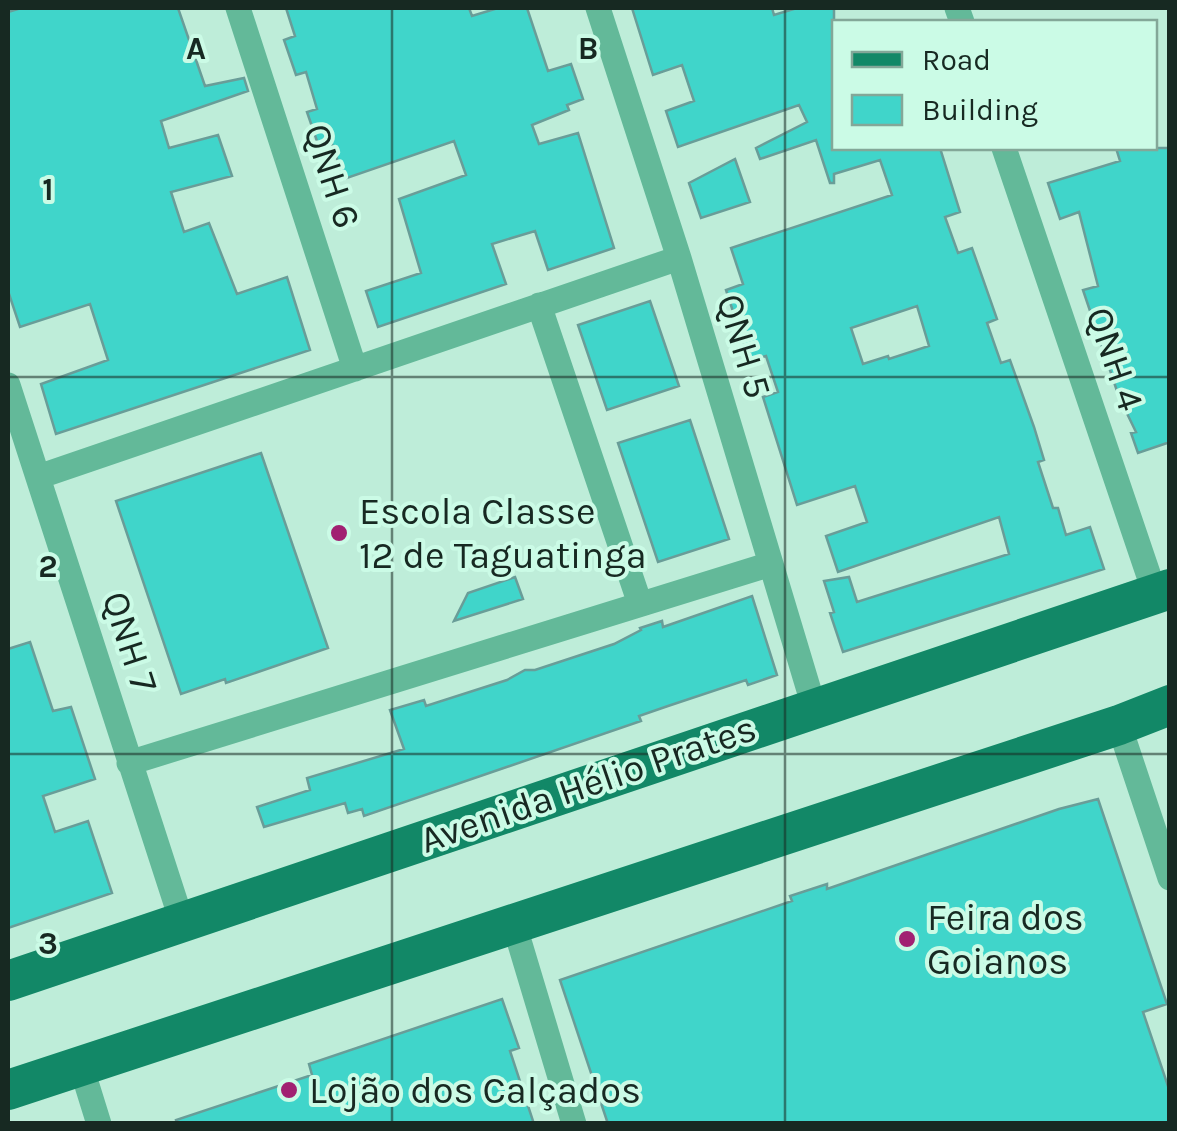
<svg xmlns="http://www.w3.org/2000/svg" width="1177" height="1131" font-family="Karla,sans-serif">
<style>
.building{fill:#40d5ca;stroke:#699d98;stroke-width:2.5;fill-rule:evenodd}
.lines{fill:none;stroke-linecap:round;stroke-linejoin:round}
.street{stroke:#63b999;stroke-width:25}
.primary{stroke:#128867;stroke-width:40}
.grid{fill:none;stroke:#172922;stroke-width:2.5;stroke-opacity:0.55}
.poi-dot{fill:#a12172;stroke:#cbfbe6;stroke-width:4}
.labels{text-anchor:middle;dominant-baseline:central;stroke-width:8;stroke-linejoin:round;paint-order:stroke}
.street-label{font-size:38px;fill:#172922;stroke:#cbfbe6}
.poi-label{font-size:38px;fill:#172922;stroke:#cbfbe6;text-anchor:start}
.grid-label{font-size:32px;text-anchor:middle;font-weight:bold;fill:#172922;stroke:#cbfbe6;stroke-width:8;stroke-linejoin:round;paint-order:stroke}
</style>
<rect width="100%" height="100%" fill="#beedd9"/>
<path class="building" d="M21,8H178L205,86L244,78L248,91L161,121L169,148L218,135L232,176L171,192L184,232L209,223L237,294L287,277L310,350L56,434L41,384L108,360L90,304L20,327L8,291V12Z
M286,8H469L472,16L498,8H527L548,71L571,64L583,99L567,105L569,110L532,125L539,144L578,133L614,248L548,270L535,231L492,244L506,284L378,327L366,291L421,273L399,199L466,175L454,141L344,179L332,144L319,147L307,112L317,109L306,72L296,75L284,40L295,36Z
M632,8H772L774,15L797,8H834V148H940L960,212L945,217L958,253L972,248L997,319L987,323L1001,363L1010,360L1034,427L1044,460L1038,462L1053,508H1058L1066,535L1090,527L1104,569L843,652L830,613L834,612L824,581L849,577L857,602L1009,554L999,517L838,572L826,536L867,522L855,486L797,505L763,397L778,392L766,356L749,361L726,290L743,284L731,248L892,195L880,160L834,174V183H830L816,140L760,159L756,148L807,122L799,105L678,147L666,111L694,101L682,65L653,75ZM917,306L929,346L889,359L888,356L863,364L851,328Z
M1116,148H1170V442L1138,453L1131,433L1136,432L1119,397L1083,290L1098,286L1079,212L1060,219L1048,183L1120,161Z
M735,159L750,202L701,218L689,183Z
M650,301L679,386L607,410L578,325Z
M690,420L729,539L658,562L618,443Z
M261,453L328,648L226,683L225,679L181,694L116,501Z
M515,577L523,599L454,621L468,593Z
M752,596L777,675L748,685L746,680L668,706L639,716L641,721L364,816L362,809L348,813L345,803L264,827L257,807L310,790L307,778L404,749L390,710L424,700L426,706L507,680L525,670H535L614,644L641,630L640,628L662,621L663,627Z
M30,642L53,711L71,707L95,779L43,796L55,832L88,821L112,893L8,928V649Z
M1098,799L1167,1004L1143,1012L1170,1092V1124H608L560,980L792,901L790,896L827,884V889L1059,809Z
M502,999L519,1048L510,1051L534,1124H177L176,1120L312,1075L309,1064Z"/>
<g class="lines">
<path class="street" d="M238,8L355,369
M598,8L679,258L814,707
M957,8L962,22
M1004,148L1155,594
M539,305L640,604
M8,385L182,922
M38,477L679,258
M1119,725L1170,878
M129,763L771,564
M514,924L574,1124
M81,1066L99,1124"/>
<path class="primary" d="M8,981L1170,589
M8,1090L1119,725L1170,705"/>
</g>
<path class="grid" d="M392,8V1124M785,8V1124M8,377H1170M8,754H1170"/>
<g class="poi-dot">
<circle cx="339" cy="533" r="10"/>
<circle cx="907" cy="939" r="10"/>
<circle cx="289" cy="1090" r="10"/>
</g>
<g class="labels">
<g class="street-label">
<text transform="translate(332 176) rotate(72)">QNH 6</text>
<text transform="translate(744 346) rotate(73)">QNH 5</text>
<text transform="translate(1115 359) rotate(71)">QNH 4</text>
<text transform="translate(130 642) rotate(72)">QNH 7</text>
<text transform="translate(588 784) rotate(-19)">Avenida Hélio Prates</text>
</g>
<g class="poi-label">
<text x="359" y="511">Escola Classe<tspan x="359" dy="44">12 de Taguatinga</tspan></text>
<text x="927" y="917">Feira dos<tspan x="927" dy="44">Goianos</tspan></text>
<text x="309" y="1090">Lojão dos Calçados</text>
</g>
</g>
<g class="grid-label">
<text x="196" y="59">A</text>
<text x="588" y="59">B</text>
<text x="48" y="200">1</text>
<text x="48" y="577">2</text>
<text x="48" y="954">3</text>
</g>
<rect width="1177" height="1131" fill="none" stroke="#172922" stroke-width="20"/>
<rect x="832" y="20" width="325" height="130" fill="#cbfbe6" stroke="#83a798" stroke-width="2.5"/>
<rect x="852" y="52" width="50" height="15" fill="#128867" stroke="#83a798" stroke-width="2.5"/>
<text x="922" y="70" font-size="30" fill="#172922">Road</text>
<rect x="852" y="95" width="50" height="30" fill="#40d5ca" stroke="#83a798" stroke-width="2.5"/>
<text x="922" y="120" font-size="30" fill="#172922">Building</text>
</svg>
